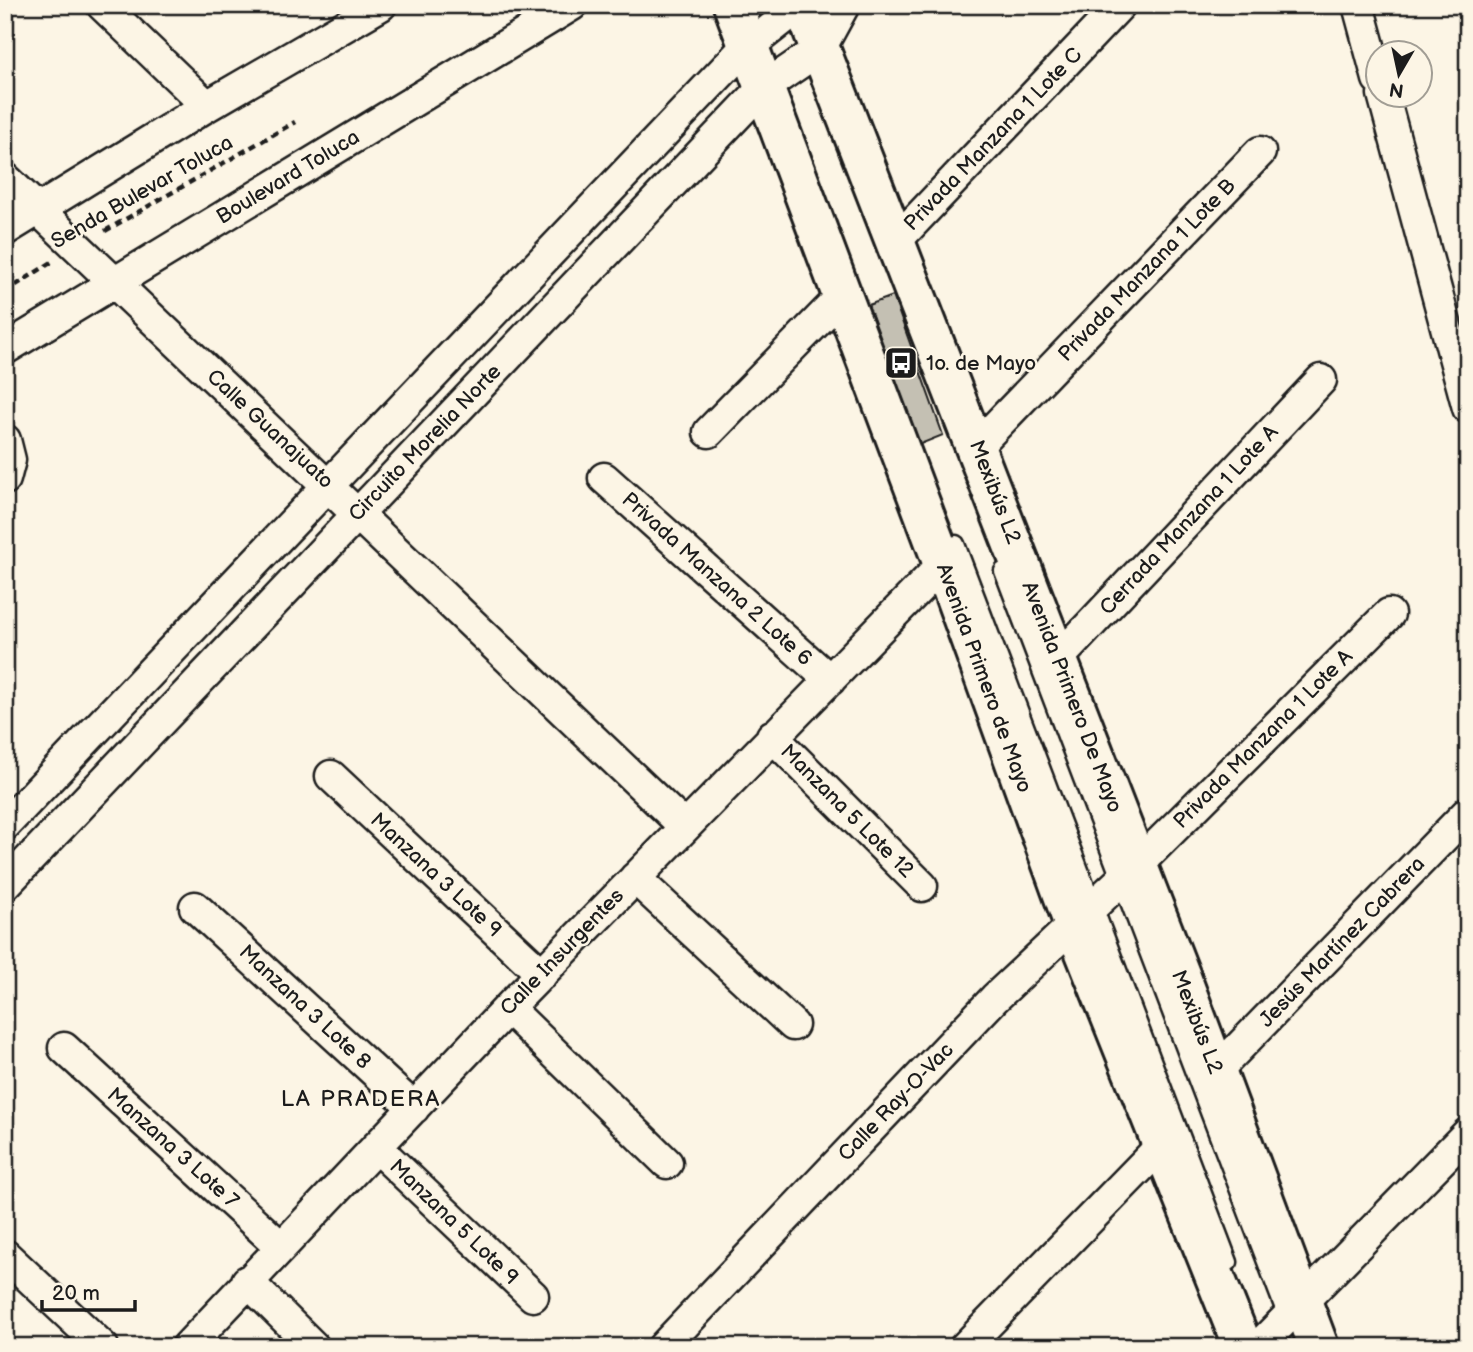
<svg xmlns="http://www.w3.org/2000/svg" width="1473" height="1352" font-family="'Balsamiq Sans',sans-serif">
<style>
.building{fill:#c4c0b3;stroke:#1c1c1c;stroke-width:2}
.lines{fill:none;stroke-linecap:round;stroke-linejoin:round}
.service-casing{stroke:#1c1c1c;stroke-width:21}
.minor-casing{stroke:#1c1c1c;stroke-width:35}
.trunk-casing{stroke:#1c1c1c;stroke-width:44}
.path{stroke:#1c1c1c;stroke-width:4.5;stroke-dasharray:7 5;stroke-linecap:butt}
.service{stroke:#fcf5e5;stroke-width:16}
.minor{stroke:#fcf5e5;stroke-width:30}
.trunk{stroke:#fcf5e5;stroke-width:38}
.labels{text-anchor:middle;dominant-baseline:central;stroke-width:5;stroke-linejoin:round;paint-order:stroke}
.street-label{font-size:21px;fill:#1c1c1c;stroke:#fcf5e5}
.poi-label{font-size:21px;fill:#1c1c1c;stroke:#fcf5e5;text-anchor:start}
.neighbourhood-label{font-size:23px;letter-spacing:2px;fill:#1c1c1c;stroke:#fcf5e5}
</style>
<rect width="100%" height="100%" fill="#fcf5e5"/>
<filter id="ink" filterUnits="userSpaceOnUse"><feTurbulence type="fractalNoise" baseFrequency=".0143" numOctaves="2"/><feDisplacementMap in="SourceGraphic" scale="14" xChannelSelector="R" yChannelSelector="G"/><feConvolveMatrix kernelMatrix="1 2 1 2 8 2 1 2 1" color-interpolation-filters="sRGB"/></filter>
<g filter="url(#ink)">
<path class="building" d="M893,296L943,435L918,445L868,305Z"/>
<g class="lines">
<defs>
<path id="service" d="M956,544L1229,1262
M1003,571L1289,1322"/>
<path id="minor" d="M102,5L207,106
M1358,5L1378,79
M1383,94L1468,408
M5,178L685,827
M5,230L207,106L381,5
M895,242L1120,5
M5,349L572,5
M709,432L841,297
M5,440L10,460L5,479
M975,448L1260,152
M604,478L830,680
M1057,660L1321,380
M772,736L922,886
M331,776L542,974
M5,825L739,54L801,5
M635,878L793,1025
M5,885L763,88L820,49L844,5
M195,907L414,1108
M508,1008L667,1163
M64,1048L281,1247
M1216,1071L1468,812
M376,1147L533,1296
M5,1255L103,1347
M247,1281L314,1347
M187,1347L508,1008L943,564
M663,1347L995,998L1137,865L1389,614
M965,1347L1161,1146
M1258,1347L1468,1133"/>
<path id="trunk" d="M733,5L943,564L1074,925L1243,1347
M803,5L1181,977L1319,1347"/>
</defs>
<use href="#service" class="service-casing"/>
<use href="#minor" class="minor-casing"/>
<use href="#trunk" class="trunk-casing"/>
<path class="path" d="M105,231L295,122
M5,292L52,262"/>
<use href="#service" class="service"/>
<use href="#minor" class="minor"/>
<use href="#trunk" class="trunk"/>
</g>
</g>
<defs>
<symbol id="bus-square" viewBox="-11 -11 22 22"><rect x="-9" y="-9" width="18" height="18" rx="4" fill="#1c1c1c" stroke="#fcf5e5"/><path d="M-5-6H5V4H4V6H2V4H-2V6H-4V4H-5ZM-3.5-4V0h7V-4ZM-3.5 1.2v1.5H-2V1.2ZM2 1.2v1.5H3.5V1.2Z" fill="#fff"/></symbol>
</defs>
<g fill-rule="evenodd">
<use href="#bus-square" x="882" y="344" width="38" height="38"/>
</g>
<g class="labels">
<g class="street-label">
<text transform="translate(993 139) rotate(-46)">Privada Manzana 1 Lote C</text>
<text transform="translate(288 177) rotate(-31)">Boulevard Toluca</text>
<text transform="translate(142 192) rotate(-30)">Senda Bulevar Toluca</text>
<text transform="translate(1147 270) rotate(-46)">Privada Manzana 1 Lote B</text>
<text transform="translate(270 429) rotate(43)">Calle Guanajuato</text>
<text transform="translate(425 443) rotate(-46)">Circuito Morelia Norte</text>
<text transform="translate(995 492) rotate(69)">Mexibús L2</text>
<text transform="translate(1189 520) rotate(-47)">Cerrada Manzana 1 Lote A</text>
<text transform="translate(717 579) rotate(42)">Privada Manzana 2 Lote 6</text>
<text transform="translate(984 678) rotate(70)">Avenida Primero de Mayo</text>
<text transform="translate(1072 697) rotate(69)">Avenida Primero De Mayo</text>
<text transform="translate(1263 739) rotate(-45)">Privada Manzana 1 Lote A</text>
<text transform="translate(847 811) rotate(45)">Manzana 5 Lote 12</text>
<text transform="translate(436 875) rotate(43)">Manzana 3 Lote 9</text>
<text transform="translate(1342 942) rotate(-46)">Jesús Martínez Cabrera</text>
<text transform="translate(562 952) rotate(-46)">Calle Insurgentes</text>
<text transform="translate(305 1007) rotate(43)">Manzana 3 Lote 8</text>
<text transform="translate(1197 1022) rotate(69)">Mexibús L2</text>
<text transform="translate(896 1102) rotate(-46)">Calle Ray-O-Vac</text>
<text transform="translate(173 1148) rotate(42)">Manzana 3 Lote 7</text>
<text transform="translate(454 1222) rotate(44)">Manzana 5 Lote 9</text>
</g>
<g class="poi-label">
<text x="926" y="363">1o. de Mayo</text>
</g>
<g class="neighbourhood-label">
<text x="361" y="1099">LA PRADERA</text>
</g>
</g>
<rect width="1473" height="1352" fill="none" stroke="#fcf5e5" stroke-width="28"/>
<rect x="14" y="14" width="1445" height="1324" fill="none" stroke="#1c1c1c" stroke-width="2.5" filter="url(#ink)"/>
<g transform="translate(1399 74) rotate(189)"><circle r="33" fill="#fcf5e5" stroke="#a29e95" stroke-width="2"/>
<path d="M0-5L12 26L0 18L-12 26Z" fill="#1c1c1c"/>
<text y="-10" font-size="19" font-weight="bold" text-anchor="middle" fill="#1c1c1c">N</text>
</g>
<path d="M42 1300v10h93v-10" fill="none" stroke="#1c1c1c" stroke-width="3.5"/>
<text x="52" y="1300" font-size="21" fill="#1c1c1c" stroke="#fcf5e5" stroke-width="5" paint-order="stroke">20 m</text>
</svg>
